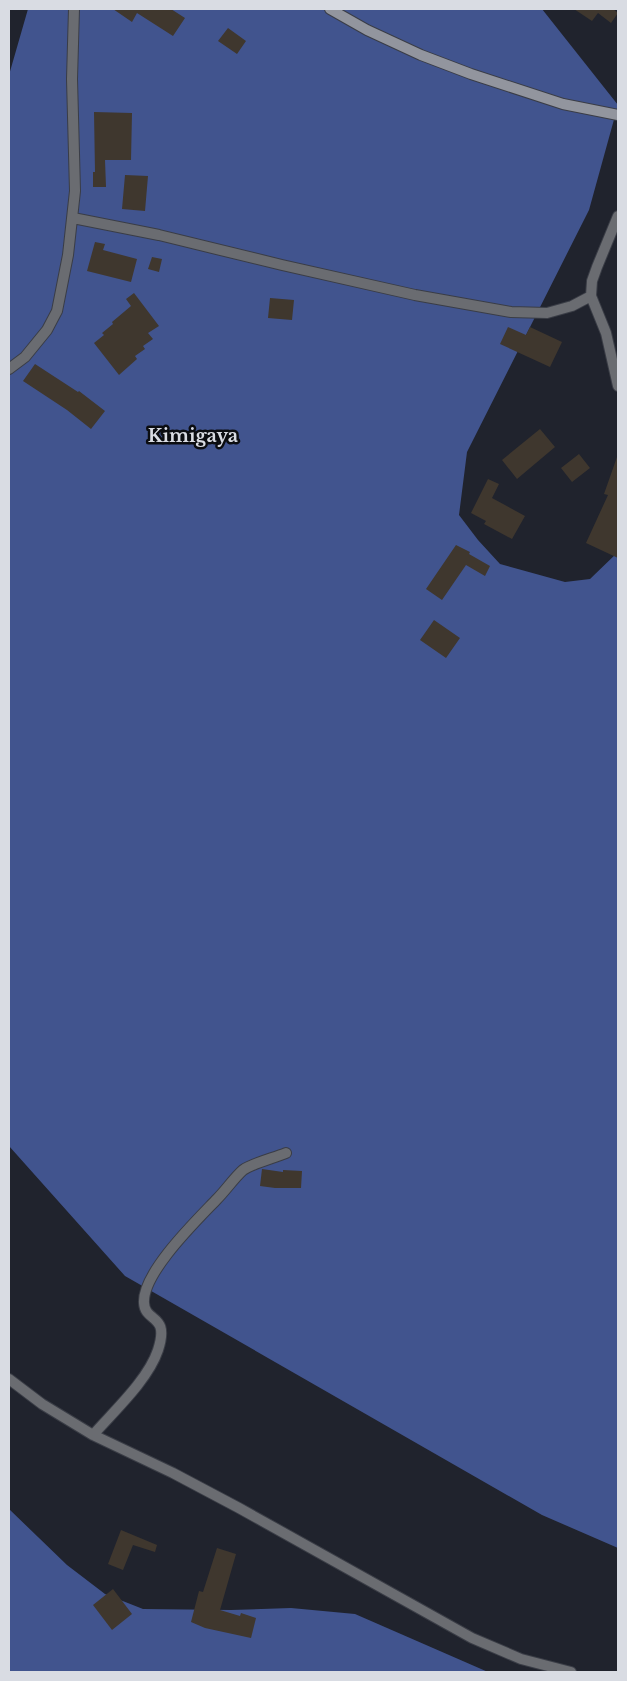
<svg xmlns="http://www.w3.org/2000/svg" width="627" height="1681" font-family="'Libre Baskerville',serif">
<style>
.forest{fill:#41548e}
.building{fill:#3f372e}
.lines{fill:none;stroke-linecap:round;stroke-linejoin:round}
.street-casing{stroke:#3a3d46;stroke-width:12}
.secondary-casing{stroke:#3a3d46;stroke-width:12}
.street{stroke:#6a6c71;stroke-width:10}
.secondary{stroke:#92959e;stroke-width:10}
.labels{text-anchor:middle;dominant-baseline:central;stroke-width:5;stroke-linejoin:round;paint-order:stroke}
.quarter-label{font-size:18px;font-weight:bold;fill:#d9dce3;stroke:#0b0d11}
</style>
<rect width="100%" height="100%" fill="#20232d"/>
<path class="forest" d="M28,9H542L618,105L589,210L467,452L459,515L478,540L500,564L565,582L590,579L618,552V1548L542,1515L125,1276L9,1146V75Z
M9,1509L67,1565L105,1594L143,1609L231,1610L291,1608L355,1614L488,1672H9Z"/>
<path class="building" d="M113,9H171L185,18L173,36L137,13L132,22Z
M574,9H613L618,13L611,23L598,13L592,21Z
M228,28L246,41L237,54L218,41Z
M94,112L132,113L131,160H105L106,187H93V172H95Z
M125,175L148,176L145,211L122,209Z
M95,242L105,244L103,250L137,259L131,282L87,271Z
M152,257L162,259L159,272L148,269Z
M134,293L159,326L148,333L153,339L143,346L145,349L135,356L137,359L119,375L94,343L104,335L102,333L113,324L112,322L131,306L126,299Z
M270,298L294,300L292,320L268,318Z
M508,327L526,335L530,327L562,342L550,367L500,344Z
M35,364L78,392L79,391L105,411L91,429L67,410L23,381Z
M540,429L555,447L517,479L502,460Z
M579,454L590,468L572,482L561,468Z
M617,457H618V558L586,543L608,495L604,494Z
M488,479L499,484L492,498L525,516L512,539L484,524L486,521L471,513Z
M456,545L470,552L469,554L490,566L485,576L466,565L442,600L426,589Z
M434,620L460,638L446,658L420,640Z
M262,1169L283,1172V1170L302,1171L301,1188H275L260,1186Z
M121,1530L157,1545L155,1552L133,1545L123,1570L108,1564Z
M217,1548L236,1554L220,1610L240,1616L241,1613L256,1618L251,1638L205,1628L191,1622L199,1591L203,1592Z
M113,1589L132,1614L112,1630L93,1605Z"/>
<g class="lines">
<defs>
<path id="street" d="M618,216L597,267L592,281L591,296L606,333L618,386
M73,218L159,235L282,265L415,295L511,312L547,313L572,306L591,296
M9,369L25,357L47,330L57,311L68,255L75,191L72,79L74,9
M9,1379L42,1404L93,1435L173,1473L239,1508L472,1638L521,1659L571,1672
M93,1435C114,1411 148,1380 158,1350C170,1313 145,1323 144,1303C142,1273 197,1220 217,1199C226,1190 234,1178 243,1170C253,1163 274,1158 286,1153"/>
<path id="secondary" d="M330,9L367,30L421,55L471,74L563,104L618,115"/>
</defs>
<use href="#street" class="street-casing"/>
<use href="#secondary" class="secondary-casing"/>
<use href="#street" class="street"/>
<use href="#secondary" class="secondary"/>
</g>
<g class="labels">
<g class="quarter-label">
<text x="193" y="436">Kimigaya</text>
</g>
</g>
<rect width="627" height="1681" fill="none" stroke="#d9dce3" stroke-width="20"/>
</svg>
